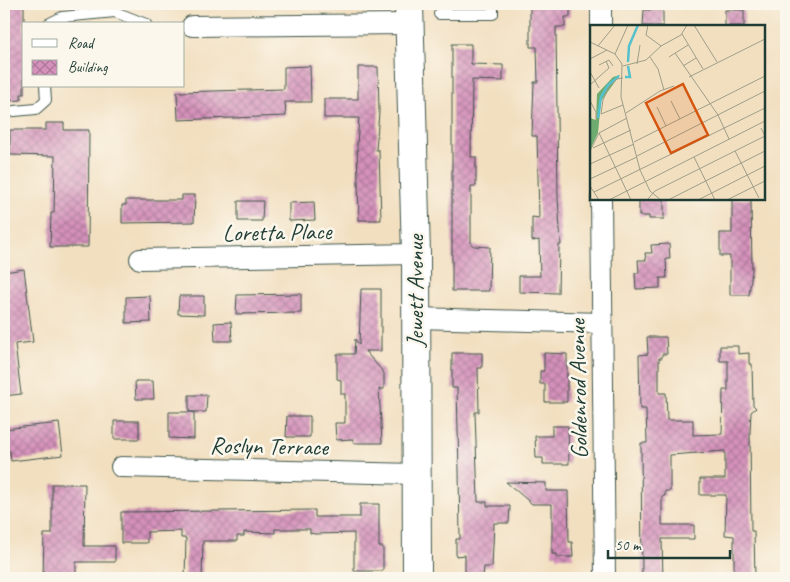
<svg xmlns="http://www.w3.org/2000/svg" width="790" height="582" font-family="Caveat,sans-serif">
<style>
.building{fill:url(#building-cross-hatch)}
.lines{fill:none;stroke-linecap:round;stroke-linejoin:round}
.lane-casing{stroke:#3f5549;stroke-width:12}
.street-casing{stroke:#3f5549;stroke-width:22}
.secondary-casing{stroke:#3f5549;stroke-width:30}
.lane{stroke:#fff;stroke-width:10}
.street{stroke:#fff;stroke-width:20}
.secondary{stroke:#fff;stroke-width:28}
.labels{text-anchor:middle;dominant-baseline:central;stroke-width:5;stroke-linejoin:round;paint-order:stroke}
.street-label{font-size:24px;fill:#1f3d34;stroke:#fbf7ec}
.inset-river{fill:none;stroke:#54c1cd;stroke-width:2.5}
.inset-road{fill:none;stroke:#9e9e88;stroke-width:1}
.view{fill:#d45610;fill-opacity:0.15;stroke:#d45610;stroke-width:2.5}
.inset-edge{fill:none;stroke:#1f3d34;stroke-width:2.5}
</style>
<defs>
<pattern id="building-cross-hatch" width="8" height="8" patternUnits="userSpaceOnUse" patternTransform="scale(1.25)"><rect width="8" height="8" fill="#d591bb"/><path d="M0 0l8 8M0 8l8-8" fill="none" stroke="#ac7899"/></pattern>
</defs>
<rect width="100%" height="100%" fill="#fbf7ec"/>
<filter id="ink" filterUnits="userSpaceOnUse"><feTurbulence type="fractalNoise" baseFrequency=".02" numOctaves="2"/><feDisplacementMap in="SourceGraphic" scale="10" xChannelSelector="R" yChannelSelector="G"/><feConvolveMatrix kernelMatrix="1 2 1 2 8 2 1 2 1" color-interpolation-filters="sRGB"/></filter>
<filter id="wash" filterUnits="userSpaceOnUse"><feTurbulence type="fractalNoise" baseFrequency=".0096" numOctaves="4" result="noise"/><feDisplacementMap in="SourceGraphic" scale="20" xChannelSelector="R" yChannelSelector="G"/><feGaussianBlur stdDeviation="1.12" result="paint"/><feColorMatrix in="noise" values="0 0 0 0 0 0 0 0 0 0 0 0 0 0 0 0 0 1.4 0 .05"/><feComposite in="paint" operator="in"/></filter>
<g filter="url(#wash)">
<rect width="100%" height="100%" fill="#f2dfc0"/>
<g id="blocks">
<path class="building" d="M24,4V94H21V100L6,101L4,92V6Z
M530,4H570V17H565V27H556L558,198L561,245H559L558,293L519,292V276H540L539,240L532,241V217L539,218L537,136H532L534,82H538L537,47H530Z
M644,10H663V26H643Z
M725,10H744V26H725Z
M452,44H471V64L503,65V81L472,80L471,157H476V186H471V244L474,246L490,247L489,291H452Z
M310,66L311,102H285L286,116L178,120L177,92L284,89V67Z
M358,67H378L379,112L376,150H379L381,220H359L357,144L359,118H324V99H358Z
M46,123H64V130H89L88,247H50L51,213H54L55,156L10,155V130H46Z
M182,195H195L194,222L122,223V205H126V200H182Z
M639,199H664V219H649V216H639Z
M732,199H751L752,271L749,295H730V256H720V233H732Z
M238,201H263L262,221H238Z
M314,202L315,220L289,221V203Z
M669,244L670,259H666L667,278H660V288L636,289L635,273H639L638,260H646L645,253H652L651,245Z
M24,269L33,342L15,344L21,394L4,396V272Z
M361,289H381V351H365L384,373V389H379L382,443H353V439L336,440L335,423H345V394H341V380L337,379V354H354L355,339L359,345Z
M301,294V313L236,314L237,295Z
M150,296L151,322L126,323V297Z
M179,296H204V315L178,314Z
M231,322L232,341H215L214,323Z
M647,337H666L667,354H662V358H659V393H666L667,420H693V435L722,434L723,390H728V361H720V346H738V354L749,353V364H752L753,405L756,408L751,412L750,432L751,531H754L755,578H734V536L725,535L726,495H700V479H725V451L670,455V491H665V496H662V525H694V539H662L663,578H642L641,443H647L646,409H640L639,355L648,354Z
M452,353H482V368H478L479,412H475L478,502H487V506H510L509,523H494L492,567H484L483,578H465V555L456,556V539H460L459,471L457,388H452Z
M544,353L567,354V402H545V384H540V371H544Z
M135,381H153L154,399H136Z
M189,395H207L206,412H189Z
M169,412H194V439L169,438Z
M287,416H310V437H286Z
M114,421H139V439H114Z
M59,423L63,455L11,461L10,451L4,452V429Z
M552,426H568L569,464H543V458H536L535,436H552Z
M506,482L546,483V491H568L569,542H572L573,557H557V554H552V504H532Z
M52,484H85L84,546H115V562H76V578H43L44,534H52Z
M360,504H379V547H383V571H354V533L315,534L310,533V529H275V533L244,532V536H237V541H203L202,578H185L186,538H181V531L147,532V543H121V512L315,510V517H360Z"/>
</g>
</g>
<g filter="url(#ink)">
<use href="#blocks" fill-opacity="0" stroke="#3f5549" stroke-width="1"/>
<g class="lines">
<defs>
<path id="lane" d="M439,14H493V4
M48,24L62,17L115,12L146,24
M4,112L36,109L46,100L45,86"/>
<path id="street" d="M601,4V26
M192,26L408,24
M601,199L605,578
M140,259L416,254
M416,318L602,323
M121,467L415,474"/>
<path id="secondary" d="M409,4L416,254L417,578"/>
</defs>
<use href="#lane" class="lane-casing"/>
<use href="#street" class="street-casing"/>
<use href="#secondary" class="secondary-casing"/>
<use href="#lane" class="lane"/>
<use href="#street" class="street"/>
<use href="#secondary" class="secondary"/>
</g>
</g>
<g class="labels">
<g class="street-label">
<text transform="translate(277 232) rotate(-1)">Loretta Place</text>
<text transform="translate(415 291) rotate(-90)">Jewett Avenue</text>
<text transform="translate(578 389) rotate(-91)">Goldenrod Avenue</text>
<text transform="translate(269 446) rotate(1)">Roslyn Terrace</text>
</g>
</g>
<g transform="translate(590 25)">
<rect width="175" height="175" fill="#f2dfc0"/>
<path d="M30,50L11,76L8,108L0,125V93L6,95L7,69L23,52Z" fill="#6dac6e"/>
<path class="inset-river" d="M38,37L39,21L48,0M35,52H40L38,41M8,93L11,72L18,60L29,51"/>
<path class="inset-road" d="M58,0L56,10L71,21M104,0L127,37M92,9L113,44M0,17L25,29L32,39L31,72L50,145L60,166L71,175M8,21L25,0M85,28L128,90L139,114M25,29L38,0M60,32L68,44L74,65M79,32L98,20M0,34L17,25M47,39L50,20M9,40L19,35L23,41M33,41L56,35L71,21L91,10L97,0M93,41L106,33M0,47L9,63M99,52L175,14M33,53L27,54L19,62L13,75L11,89L33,80M1,59L19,43L16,36M0,76L6,87V95M81,76L90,94M67,82L76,101M36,88L70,66L84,61M9,108L41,175M9,108L37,93M44,117L175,51M3,123L41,105M0,126L9,108M145,126L169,173M47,131L175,66M104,132L125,175M0,139L44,119M0,154L47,132M0,161L9,175M4,167L175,83M19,175L175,96M57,175L65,166L175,111L171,103M78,175L175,126M108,175L175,141M137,175L175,156"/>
<path class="view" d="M93,59L118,110L81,128L56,78Z"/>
<rect width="175" height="175" class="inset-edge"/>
</g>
<rect width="790" height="582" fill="none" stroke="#fbf7ec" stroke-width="20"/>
<rect x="22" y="22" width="162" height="65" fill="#fbf7ec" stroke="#a3ada2"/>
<rect x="32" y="39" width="25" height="8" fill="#ffffff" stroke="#a3ada2"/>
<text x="68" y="48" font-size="15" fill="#1f3d34">Road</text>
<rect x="32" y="60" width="25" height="15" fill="url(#building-cross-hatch)" stroke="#a3ada2"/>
<text x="68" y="72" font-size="15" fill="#1f3d34">Building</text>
<path d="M608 550v8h122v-8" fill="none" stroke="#1f3d34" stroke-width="2.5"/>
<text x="615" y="550" font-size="15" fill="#1f3d34" stroke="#fbf7ec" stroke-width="4" paint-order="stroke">50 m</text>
</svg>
